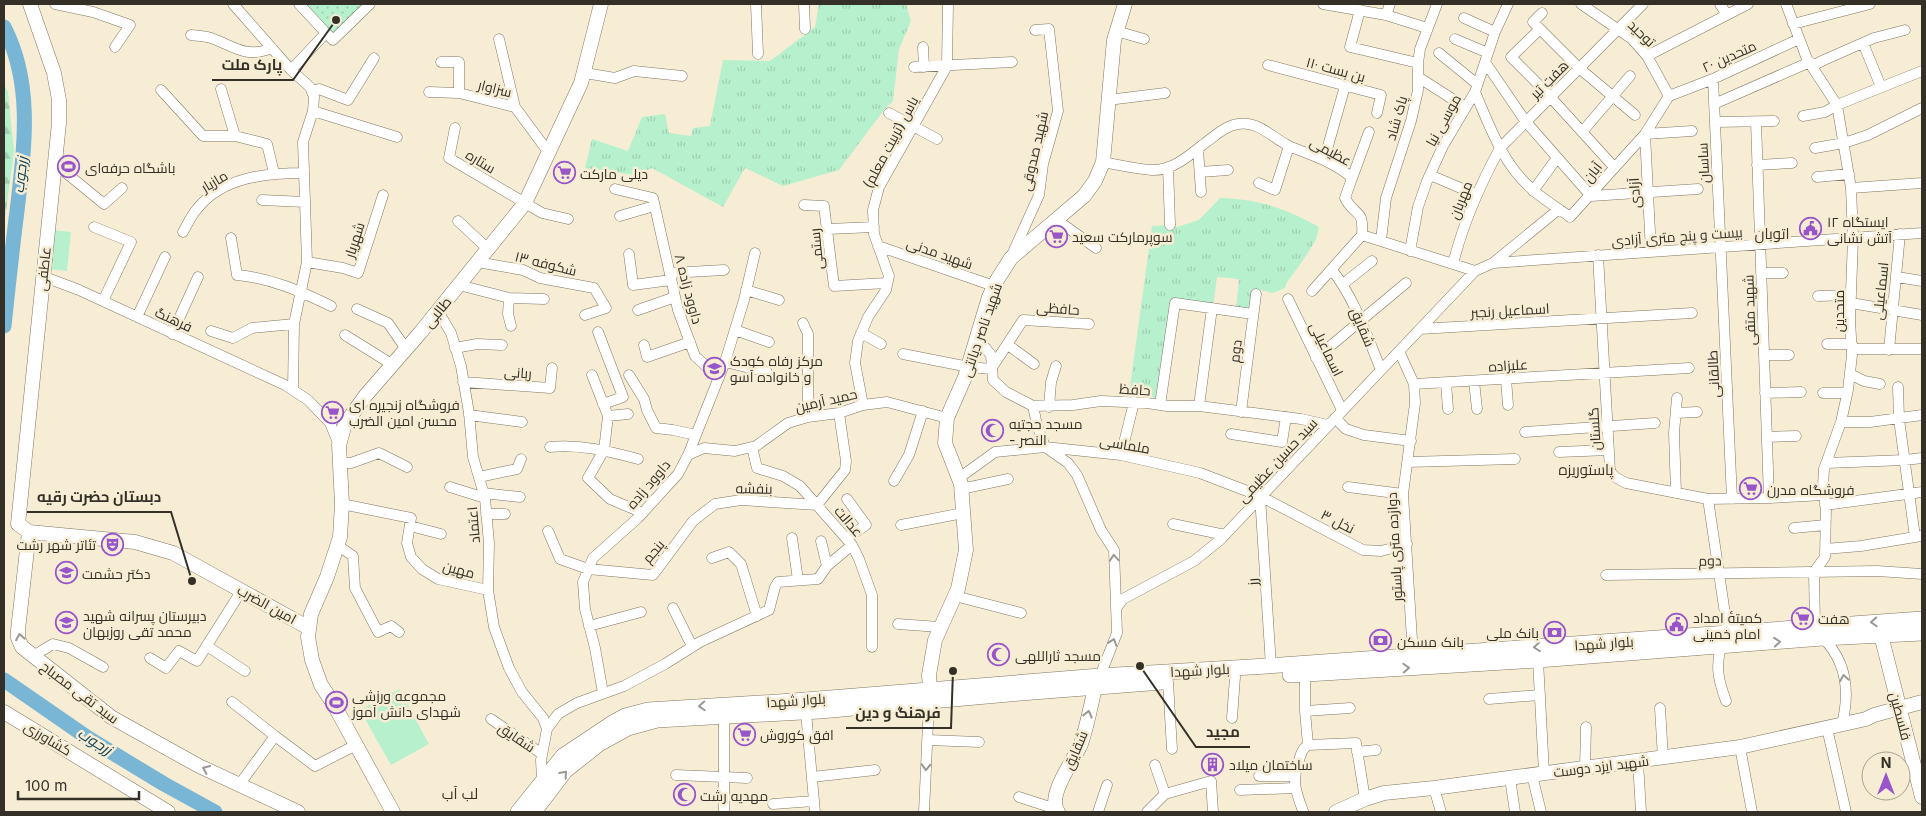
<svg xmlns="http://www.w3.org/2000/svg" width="1926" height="816" font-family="Inter,Cairo,sans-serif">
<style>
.grass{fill:url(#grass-tufts)}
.forest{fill:url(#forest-firs)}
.park{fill:url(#park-dots)}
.garden{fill:#b7f0cd}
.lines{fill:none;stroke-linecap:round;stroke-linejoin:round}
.river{stroke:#79b5d4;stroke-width:15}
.minor-casing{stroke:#807661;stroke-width:11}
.secondary-casing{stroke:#807661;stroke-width:15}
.primary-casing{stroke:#807661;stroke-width:16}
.minor{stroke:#fff;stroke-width:10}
.secondary{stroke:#fff;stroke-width:14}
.primary{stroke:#fff;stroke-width:15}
.oneway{stroke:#9a9893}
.labels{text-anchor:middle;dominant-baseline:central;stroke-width:5;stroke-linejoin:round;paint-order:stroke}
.street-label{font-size:14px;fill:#343027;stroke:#f7edd5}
.poi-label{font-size:14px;fill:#343027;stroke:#f7edd5;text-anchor:start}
.water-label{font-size:15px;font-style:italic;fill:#0a3e54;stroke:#f7edd5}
.neighbourhood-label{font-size:15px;fill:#3b3320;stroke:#f7edd5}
.leader{fill:none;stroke:#343027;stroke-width:2}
.callout-dot{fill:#343027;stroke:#f7edd5;stroke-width:2}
.callout-label{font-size:15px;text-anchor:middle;font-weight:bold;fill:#343027;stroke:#f7edd5;stroke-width:5;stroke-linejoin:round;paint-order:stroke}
</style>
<defs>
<pattern id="grass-tufts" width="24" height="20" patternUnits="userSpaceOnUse" patternTransform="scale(1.25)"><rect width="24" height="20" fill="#b7f0cd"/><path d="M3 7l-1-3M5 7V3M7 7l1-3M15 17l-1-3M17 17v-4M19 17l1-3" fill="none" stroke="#9eceb0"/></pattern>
<pattern id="forest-firs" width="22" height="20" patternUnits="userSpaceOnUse" patternTransform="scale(1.25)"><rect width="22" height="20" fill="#b7f0cd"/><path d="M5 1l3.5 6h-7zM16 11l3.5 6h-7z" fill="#9eceb0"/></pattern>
<pattern id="park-dots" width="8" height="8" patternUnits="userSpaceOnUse" patternTransform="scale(1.25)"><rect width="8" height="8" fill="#b7f0cd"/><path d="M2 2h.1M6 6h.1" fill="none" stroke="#9eceb0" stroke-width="1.8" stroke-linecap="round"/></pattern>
</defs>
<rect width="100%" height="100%" fill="#f7edd5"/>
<path class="grass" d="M819,4H906L911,21L899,49L893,101L884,110L839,170L783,186L745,168L723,207L652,168L635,175L585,168L592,139L628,151L642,117L665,114L669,133L691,136L693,128L710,126L723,60L770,61L815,27Z
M1220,198C1258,199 1285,208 1319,227C1318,231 1317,236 1316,239C1315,243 1289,281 1287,282L1285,288L1273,293L1256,289L1249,309H1236L1239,279L1217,277L1213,307L1173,301L1157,398L1129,394L1152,226L1170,225L1177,227L1199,220Z"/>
<path class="forest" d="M4,84L8,92L14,151L4,226Z"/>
<path class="park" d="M303,4H371L334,36Z"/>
<path class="garden" d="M53,230L71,232L67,271L49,269Z
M399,689L429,744L391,765L360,710Z"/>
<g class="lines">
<path class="river" d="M4,27C34,85 24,150 17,211C12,250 8,288 4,326
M4,680L88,738L164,784L215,812"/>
<defs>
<path id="minor" d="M55,4L93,12L130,25L115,47
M233,4L291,70L310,87L314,97L313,111L303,142L307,262L294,324L293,390
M756,4L758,54
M804,4L805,29
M1323,4L1386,15L1427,28
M1581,4L1632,39L1647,56L1669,96
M1720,4L1727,15
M1786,4L1807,59L1837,105L1851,188L1853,238L1850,320L1852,355L1848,390L1841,422L1824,469L1823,486L1826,509L1825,557L1814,572L1815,626
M1360,10L1350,47L1418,63
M1542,13L1533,22L1579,68L1635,115
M1386,15L1390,4
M1464,18L1495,32
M1793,24L1870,4
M1540,29L1511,57L1544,90L1614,167
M1116,31L1144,39
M326,33L333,40L370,4
M191,35C197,36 205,36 211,38C234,46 246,59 272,48
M499,39L515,107
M1455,39L1488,53
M1863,43L1881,87
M923,47L924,67
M1439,53L1477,84
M1647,56L1748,4
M441,62H459V93L515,107L549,153
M1485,62L1526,122L1591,196L1698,189
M1268,65L1381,95L1377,113
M1812,66L1824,60L1874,38L1905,30
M914,67L1012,62
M291,70L326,33L299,4
M585,73L615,78L634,71L682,76
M1418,77L1465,107
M1713,79L1732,499
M221,89L235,136L267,144L274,173
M161,90L203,136H235
M312,91L319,89L348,100L374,58
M429,92L459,93
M1475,92C1490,127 1503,165 1533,190C1544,200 1558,208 1570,217L1645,134L1669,96
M1669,96L1713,79L1799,39
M1108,100L1165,93
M1714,104L1810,62
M313,111L397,137
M889,113L937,139
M1803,116L1825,112L1837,105L1922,71
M1715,122L1774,121
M1756,122L1769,498
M455,128L449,158L542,213L568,219
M1582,132L1630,76
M1645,134L1651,252
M1645,134L1692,131
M1815,148L1844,143L1868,135L1922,108
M1198,149L1201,192
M1324,160L1345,86
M1103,162C1119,165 1136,169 1152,170C1172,171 1190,155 1205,143C1215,136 1225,126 1238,124C1257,120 1273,138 1289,146C1310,155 1332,161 1350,176L1351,181L1345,198C1355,218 1364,207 1362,235
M54,163L104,204L122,188
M1757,165L1792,163
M1168,167L1170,225
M1200,172L1228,170
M1430,175L1477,195
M1817,177L1849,174
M1351,181L1369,132
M1259,183L1275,190L1289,146
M1851,188L1922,183
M615,189L653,198L678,310L695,356L719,378
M1533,191L1557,158
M262,200L305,202
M804,205L824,206L834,286L887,283
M620,216L654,206
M1057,220L1096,248
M458,221L488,249
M94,227L131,242L103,301
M828,229L874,227
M183,232C187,225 191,216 197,209C222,177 266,173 304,173
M1362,235L1475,271
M231,238L237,275C271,278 300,291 331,306
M1381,240L1386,198L1411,121L1418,90V63L1420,49L1437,4
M878,246L994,286
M1410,251L1418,207L1427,181L1443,146L1475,92L1495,32L1508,4
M629,254L633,285L671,280
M1598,255L1610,471L1615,477L1626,483L1708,499L1769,498L1824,495
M1011,257L1039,195L1043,164L1058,111L1049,29L1035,30
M307,262L343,268L358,273L383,195
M477,262L523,270L540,278L594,288L606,308L585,315
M1493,263L1922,233
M1453,264C1463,223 1480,185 1500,148L1643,4
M1332,270C1355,299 1367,336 1381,370
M670,273L724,270
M1761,273H1783
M42,276L79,290L285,385L308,400L330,423L339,445
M1897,277L1922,281
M1343,284L1372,261
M459,285L509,298L544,299
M746,290L779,300
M1312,291L1362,235
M1818,296L1851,295
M509,298L508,314L511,326
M1288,299L1342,410
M1851,303L1922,315
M357,309L388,323L406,349
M638,310L675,297
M438,311L451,333L461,366L469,413L473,457L485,498L489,543L488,590L494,627L509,668L522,692L543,718L547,729
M137,317L165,257
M803,323L808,334V417
M1420,329L1692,313
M735,330L769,342
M211,331L233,338L252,328L294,324
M598,332L623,397L603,404
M861,333L881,344
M172,334L198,277
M345,335L393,365
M978,339L991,355L993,380L1006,392L1033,406L1073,405L1101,401L1147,403L1167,406H1199L1301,419L1328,425
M1827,344H1852
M644,345L647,357L690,342
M1008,345L1034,364
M455,348L477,344L502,345
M1852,349H1922
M1889,350L1900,234
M1399,351L1414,384L1415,403L1403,494L1413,656
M903,354L969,367L991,369L1023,320L1089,324
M1764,355H1789
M1316,358L1406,283
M725,362L767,372
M1850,374L1864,381L1880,384
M592,375L608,416L604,450L588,478L610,499L643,513
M629,375L644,399L647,410L656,428L673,430L696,435
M1506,379L1508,405
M1474,381L1477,409
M463,382L550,388L552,368
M1446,383L1448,409
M1414,384L1689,368
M1898,387L1899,419L1915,537
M1765,393L1801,392
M1823,393H1847
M863,405L855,363L858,341L868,317L886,290L889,276L874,234L873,210L879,187L947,66L948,4
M1160,405L1175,303L1253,314
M1033,406L1037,425L1045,447L1068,463L1077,475L1101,530L1114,550L1117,633L1100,676
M1199,406L1212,308
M1049,407L1051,382L1056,366
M1241,412L1256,294
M1676,413L1697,412
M469,415L522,422
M608,416L628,414
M1335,418L1346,429L1364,435L1411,441
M1841,422H1870L1922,415
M1525,432L1655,423
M1231,434L1282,442L1286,417
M1767,437L1796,436
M550,447C580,444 608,451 638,459
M752,447L757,468L783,476L800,486L852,545L859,559L872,595V647
M1559,452L1609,450
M688,455L704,448L735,451L756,446L788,423L808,417L839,413L863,405L887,402L947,418
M1121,455L1134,402
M1408,462L1515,459
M340,463H351L379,453L407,467
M1826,463L1905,460L1922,458
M479,477L517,469L521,459
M959,478L995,452L1045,447L1121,455L1200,473L1260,496L1363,550L1381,551L1407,544
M894,481L909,455L923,411
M450,487L485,498
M1348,487L1403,494
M961,489L1008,479
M483,493L520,497
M1676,493L1674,433L1677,398
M1260,496L1271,666
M847,499L866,525L847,538
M1708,499L1728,634
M342,504L411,518L407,543L411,557L422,569L438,579L488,590
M1825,505L1922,492
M486,514H505
M1173,524L1225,535
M901,525L963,513
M410,526L441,534
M1794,528L1825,525
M548,531L560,559L588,569L653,575L693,521L715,504L741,500L817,505L845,470L846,461L839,413
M792,538L798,580
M821,541L827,566
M337,545L353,556L355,588L378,632L391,626L399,632
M1825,549L1861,546L1921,536
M712,558L729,552L741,564L757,616
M1606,575L1877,571L1922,574
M955,596L1021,613
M1117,607L1123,599L1194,561L1220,540L1475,271L1493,263L1559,209
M673,608L692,646
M898,624L939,627
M589,626L641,612
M1823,638C1847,662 1850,692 1842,724
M207,646L245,671
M1721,647C1715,667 1719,682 1726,701
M33,656L53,644L69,648L103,667
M150,658L166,668L179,651L197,661L242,590
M1538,660L1544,773
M1305,674V711L1308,745
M1168,682L1172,749
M603,693L595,648L585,609L583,582L593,558L638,518L678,474L688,455L725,362L744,300L755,253
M1489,699L1540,695
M232,702L275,736
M1660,708L1663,758
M1305,711L1350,708
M806,712L815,812
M724,717V812
M1232,718L1235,677
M491,719L542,754
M1827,728L1846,812
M928,740L979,742
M1740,747L1752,812
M1357,752L1376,750
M1638,762L1641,812
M1155,765L1165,794
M1585,768L1586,727
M676,775L747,778
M1532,775L1541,812
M1259,776H1294
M812,777L875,770
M1510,778L1515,812
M542,780L541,760L547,729L558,714L577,703L624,686L665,664L700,642L769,610L775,587L778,582L818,579L827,566L852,545
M239,785L275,736L315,766L356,745
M1434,788L1441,812
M1240,790L1295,788
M1019,797L1056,809
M773,804L814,801
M1303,811C1296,792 1292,783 1298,763C1301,755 1301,750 1308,745L1356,743L1365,799
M924,812L929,701
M1098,812L1107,785
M1147,812L1165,794L1211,781L1213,812"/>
<path id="secondary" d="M29,532L18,524L59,123V100L54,73L30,4
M29,532L18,630V638L22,647L111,717L199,766L298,812
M29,532L135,542L173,553L309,628
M1881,635L1922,797
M930,689L929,675L935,640L958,589L966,550L961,484L945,443L947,418L965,377L989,297L997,280L1011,258L1084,196L1095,181L1103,162L1114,40L1125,4
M4,712L168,812
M393,812L333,703L321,685L312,660L308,637L311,614L327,577L340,537L342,504L339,445L345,424L366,395L420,333L525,203L581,83L601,4
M1058,812C1046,796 1074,760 1081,744C1087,726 1091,706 1095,687
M1336,812L1365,799L1384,793L1434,788L1740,747L1866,719L1874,715L1922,702"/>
<path id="primary" d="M1290,675L1538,660L1823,638L1922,633
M518,812L563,756L614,722L625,716L648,710L793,701L1100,676L1267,666L1922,619
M534,812L565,771L599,744L628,728L657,720L820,711L1020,693L1162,682"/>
</defs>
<use href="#minor" class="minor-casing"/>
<use href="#secondary" class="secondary-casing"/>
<use href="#primary" class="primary-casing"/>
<use href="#minor" class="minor"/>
<use href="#secondary" class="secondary"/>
<use href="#primary" class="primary"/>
</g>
<defs><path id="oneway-chevron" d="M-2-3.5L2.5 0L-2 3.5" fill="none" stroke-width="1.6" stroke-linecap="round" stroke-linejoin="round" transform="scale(1.25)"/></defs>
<g class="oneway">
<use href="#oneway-chevron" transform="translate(1114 558) rotate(-94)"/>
<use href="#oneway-chevron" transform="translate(1874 622) rotate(177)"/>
<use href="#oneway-chevron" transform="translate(20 637) rotate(-100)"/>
<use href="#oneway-chevron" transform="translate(1113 642) rotate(-71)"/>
<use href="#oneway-chevron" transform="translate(1777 642) rotate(-5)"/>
<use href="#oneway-chevron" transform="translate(1537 647) rotate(176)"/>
<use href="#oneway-chevron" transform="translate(1406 668) rotate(-3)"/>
<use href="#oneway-chevron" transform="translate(1844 678) rotate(-100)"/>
<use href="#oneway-chevron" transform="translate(702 706) rotate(177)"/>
<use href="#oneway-chevron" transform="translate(1088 714) rotate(-76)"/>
<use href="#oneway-chevron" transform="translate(926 767) rotate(92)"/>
<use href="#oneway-chevron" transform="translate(206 769) rotate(-155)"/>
<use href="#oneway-chevron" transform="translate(564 774) rotate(-48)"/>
</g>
<defs>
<symbol id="stadium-ring" viewBox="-11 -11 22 22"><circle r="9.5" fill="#f7edd5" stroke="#9855c9" stroke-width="1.5"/><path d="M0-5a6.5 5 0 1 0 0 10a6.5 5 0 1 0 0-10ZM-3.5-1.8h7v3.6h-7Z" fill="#9855c9"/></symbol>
<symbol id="supermarket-ring" viewBox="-11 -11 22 22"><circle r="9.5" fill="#f7edd5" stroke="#9855c9" stroke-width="1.5"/><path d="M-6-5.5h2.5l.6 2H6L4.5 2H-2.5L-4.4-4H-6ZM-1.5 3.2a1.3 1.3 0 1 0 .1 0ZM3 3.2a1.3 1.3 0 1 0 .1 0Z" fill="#9855c9"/></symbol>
<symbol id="civic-ring" viewBox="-11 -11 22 22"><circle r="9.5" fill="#f7edd5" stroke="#9855c9" stroke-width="1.5"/><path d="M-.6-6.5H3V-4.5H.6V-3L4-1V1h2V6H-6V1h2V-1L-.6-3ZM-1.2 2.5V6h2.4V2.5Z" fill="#9855c9"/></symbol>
<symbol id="school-ring" viewBox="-11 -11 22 22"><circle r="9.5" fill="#f7edd5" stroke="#9855c9" stroke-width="1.5"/><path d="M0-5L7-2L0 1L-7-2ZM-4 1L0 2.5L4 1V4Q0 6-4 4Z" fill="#9855c9"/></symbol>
<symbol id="mosque-ring" viewBox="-11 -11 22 22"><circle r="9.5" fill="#f7edd5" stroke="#9855c9" stroke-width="1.5"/><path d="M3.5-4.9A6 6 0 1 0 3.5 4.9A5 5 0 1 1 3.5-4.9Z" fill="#9855c9"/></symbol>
<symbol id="theatre-ring" viewBox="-11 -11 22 22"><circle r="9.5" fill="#f7edd5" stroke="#9855c9" stroke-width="1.5"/><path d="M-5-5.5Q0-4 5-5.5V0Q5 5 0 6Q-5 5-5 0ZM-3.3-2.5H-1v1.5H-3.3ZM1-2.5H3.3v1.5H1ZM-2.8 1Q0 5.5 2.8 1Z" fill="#9855c9"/></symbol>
<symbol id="bank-ring" viewBox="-11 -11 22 22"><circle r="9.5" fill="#f7edd5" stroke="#9855c9" stroke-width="1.5"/><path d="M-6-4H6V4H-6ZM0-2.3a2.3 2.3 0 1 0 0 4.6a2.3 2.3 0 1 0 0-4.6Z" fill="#9855c9"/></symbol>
<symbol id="building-ring" viewBox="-11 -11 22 22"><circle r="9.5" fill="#f7edd5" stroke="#9855c9" stroke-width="1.5"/><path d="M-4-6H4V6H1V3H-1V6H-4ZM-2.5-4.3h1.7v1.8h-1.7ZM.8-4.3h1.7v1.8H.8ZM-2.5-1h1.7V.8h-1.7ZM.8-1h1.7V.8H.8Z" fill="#9855c9"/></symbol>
</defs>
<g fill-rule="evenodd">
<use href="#stadium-ring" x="56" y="154" width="25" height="25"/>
<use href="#supermarket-ring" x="552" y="160" width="25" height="25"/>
<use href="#civic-ring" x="1798" y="216" width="25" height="25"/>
<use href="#supermarket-ring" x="1044" y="224" width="25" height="25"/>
<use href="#school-ring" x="702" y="356" width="25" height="25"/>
<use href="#supermarket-ring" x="320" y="400" width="25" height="25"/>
<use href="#mosque-ring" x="980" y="418" width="25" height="25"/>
<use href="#supermarket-ring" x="1738" y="476" width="25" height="25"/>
<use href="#theatre-ring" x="100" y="532" width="25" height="25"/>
<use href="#school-ring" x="54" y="560" width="25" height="25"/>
<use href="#supermarket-ring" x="1790" y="606" width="25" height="25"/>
<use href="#school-ring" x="54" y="610" width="25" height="25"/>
<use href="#civic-ring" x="1664" y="612" width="25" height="25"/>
<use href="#bank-ring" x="1542" y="620" width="25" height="25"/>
<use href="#bank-ring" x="1368" y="628" width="25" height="25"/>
<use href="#mosque-ring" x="986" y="642" width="25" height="25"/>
<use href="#stadium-ring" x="324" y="690" width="25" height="25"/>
<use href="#supermarket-ring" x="732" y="722" width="25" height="25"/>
<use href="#building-ring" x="1200" y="752" width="25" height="25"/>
<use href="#mosque-ring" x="672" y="782" width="25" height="25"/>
</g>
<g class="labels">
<g class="street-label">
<text transform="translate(1642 33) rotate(44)">توحید</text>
<text transform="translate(1729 56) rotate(-24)">متحدین ۲۰</text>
<text transform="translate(1336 69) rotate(15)">بن بست ۱۱۰</text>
<text transform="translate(1549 79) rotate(-45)">هفتِ تیر</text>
<text transform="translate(495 88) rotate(14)">سزاوار</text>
<text transform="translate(1396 118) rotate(-74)">پاک شاد</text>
<text transform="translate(1443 120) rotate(-61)">موسی نیا</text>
<text transform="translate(890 142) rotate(-62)">یاس (تربیت معلم)</text>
<text transform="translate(1034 151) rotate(-77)">شهید صدوقی</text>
<text transform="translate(1331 151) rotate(28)">عظیمی</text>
<text transform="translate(481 161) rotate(31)">ستاره</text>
<text transform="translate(1703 163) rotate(-93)">ساسان</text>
<text transform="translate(1592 172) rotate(-52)">آبان</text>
<text transform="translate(214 181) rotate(-31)">مازیار</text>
<text transform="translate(1634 193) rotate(-93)">آزادی</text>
<text transform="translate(1460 200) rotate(-68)">مهربان</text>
<text transform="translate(1677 236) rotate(-4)">بیست و پنج متری آزادی</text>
<text transform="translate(354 240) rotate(-72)">شهریار</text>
<text transform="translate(816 249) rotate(-96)">رستمی</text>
<text transform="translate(940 253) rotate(19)">شهید مدنی</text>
<text transform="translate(546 263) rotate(14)">شکوفه ۱۳</text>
<text transform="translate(43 269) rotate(-84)">عاطفی</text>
<text transform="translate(689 289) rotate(75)">داوود زاده ۸</text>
<text transform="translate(1880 291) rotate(-84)">اسماعیلی</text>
<text transform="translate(1058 308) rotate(4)">حافظی</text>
<text transform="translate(1510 310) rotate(-3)">اسماعیل رنجبر</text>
<text transform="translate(1749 310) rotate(-92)">شهید متقی</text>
<text transform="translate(1838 311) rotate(-90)">متحدین</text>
<text transform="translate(437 312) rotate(-51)">طالبی</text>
<text transform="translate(174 319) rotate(25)">فرهنگ</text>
<text transform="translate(1363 327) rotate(67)">شقایق</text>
<text transform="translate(981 330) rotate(-71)">شهید ناصر دیانتی</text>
<text transform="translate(1327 349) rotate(64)">اسماعیلی</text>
<text transform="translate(1235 351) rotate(-83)">دوم</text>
<text transform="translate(1508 365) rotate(-4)">علیزاده</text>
<text transform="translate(518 372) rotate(4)">ربانی</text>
<text transform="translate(1713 374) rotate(-93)">طالقانی</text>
<text transform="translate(1135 389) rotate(4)">حافظ</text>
<text transform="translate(826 400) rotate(-13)">حمید آرمین</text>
<text transform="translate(1594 429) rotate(-93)">گلستان</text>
<text transform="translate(1125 444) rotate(10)">ملماسی</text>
<text transform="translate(1277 460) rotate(-47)">سید حسین عظیمی</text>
<text transform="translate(648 484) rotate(-50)">داوود زاده</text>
<text transform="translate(754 488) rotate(1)">بنفشه</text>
<text transform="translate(849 521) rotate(50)">عدالت</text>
<text transform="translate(1338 521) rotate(27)">نخل ۳</text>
<text transform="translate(473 525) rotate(-95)">اعتماد</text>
<text transform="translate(1394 547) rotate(-93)">دوازده متری پاستور</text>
<text transform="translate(653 551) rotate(-50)">پنجم</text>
<text transform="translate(1710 560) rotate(-1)">دوم</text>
<text transform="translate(459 569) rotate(15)">مهین</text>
<text transform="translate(1252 582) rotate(-94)">رز</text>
<text transform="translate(267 604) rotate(29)">امین الضرب</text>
<text transform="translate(1604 643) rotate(-4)">بلوار شهدا</text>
<text transform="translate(1200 670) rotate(-3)">بلوار شهدا</text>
<text transform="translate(80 692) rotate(37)">سید تقی مصباح</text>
<text transform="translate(796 700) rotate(-4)">بلوار شهدا</text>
<text transform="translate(1901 716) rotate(75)">فلسطین</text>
<text transform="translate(517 737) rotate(34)">شقایق</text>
<text transform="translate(48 738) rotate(31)">کشاورزی</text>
<text transform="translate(1075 750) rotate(-67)">شقایق</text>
<text transform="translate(1601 766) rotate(-7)">شهید ایزد دوست</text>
</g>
<g class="poi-label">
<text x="85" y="167">باشگاه حرفه‌ای</text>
<text x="580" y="173">دیلی مارکت</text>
<text x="1827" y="221">ایستگاه ۱۲<tspan x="1827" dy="16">آتش نشانی</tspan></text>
<text x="1072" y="236">سوپرمارکت سعید</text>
<text x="730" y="360">مرکز رفاه کودک<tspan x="730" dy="16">و خانواده آسو</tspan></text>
<text x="349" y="404">فروشگاه زنجیره ای<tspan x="349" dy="16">محسن امین الضرب</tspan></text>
<text x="1009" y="423">مسجد حجتیه<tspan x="1009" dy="16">- النصر</tspan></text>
<text x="1767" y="489">فروشگاه مدرن</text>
<text x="96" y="544" text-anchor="end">تئاتر شهر رشت</text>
<text x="82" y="573">دکتر حشمت</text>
<text x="83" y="615">دبیرستان پسرانه شهید<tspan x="83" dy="16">محمد تقی روزبهان</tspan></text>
<text x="1693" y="617">کمیتهٔ امداد<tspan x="1693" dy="16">امام خمینی</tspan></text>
<text x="1818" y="618">هفت</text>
<text x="1539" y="632" text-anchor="end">بانک ملی</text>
<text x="1397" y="641">بانک مسکن</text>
<text x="1015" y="655">مسجد ثاراللهی</text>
<text x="352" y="695">مجموعه ورزشی<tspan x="352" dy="16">شهدای دانش آموز</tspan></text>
<text x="760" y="734">افق کوروش</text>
<text x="1229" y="764">ساختمان میلاد</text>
<text x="700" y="795">مهدیه رشت</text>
</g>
<g class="water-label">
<text transform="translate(20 175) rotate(-84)">زرجوب</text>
<text transform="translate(95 741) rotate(32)">زرجوب</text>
</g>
<g class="neighbourhood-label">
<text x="1772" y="233">اتوبان</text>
<text x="1586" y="469">پاستوریزه</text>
<text x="460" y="793">لب آب</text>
</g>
</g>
<path class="leader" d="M336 20L293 80H212M192 581L171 512H27M953 671L951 728H846M1140 666L1196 747H1250"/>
<g class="callout-dot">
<circle cx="336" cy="20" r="5"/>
<circle cx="192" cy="581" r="5"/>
<circle cx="953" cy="671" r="5"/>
<circle cx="1140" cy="666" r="5"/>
</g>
<g class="callout-label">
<text x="252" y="70">پارک ملت</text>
<text x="99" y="502">دبستان حضرت رقیه</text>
<text x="898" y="718">فرهنگ و دین</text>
<text x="1223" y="737">مجید</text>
</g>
<rect width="1926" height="816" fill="none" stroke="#343027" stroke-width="10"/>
<g transform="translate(1886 776)"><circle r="24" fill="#f7edd5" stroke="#a9a18f"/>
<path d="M0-4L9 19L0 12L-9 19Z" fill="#9855c9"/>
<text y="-8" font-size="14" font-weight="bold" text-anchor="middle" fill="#343027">N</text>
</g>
<path d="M18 791v8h121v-8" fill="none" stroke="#343027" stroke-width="2.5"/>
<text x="25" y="791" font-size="15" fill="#343027" stroke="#f7edd5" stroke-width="4" paint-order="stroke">100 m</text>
</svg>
